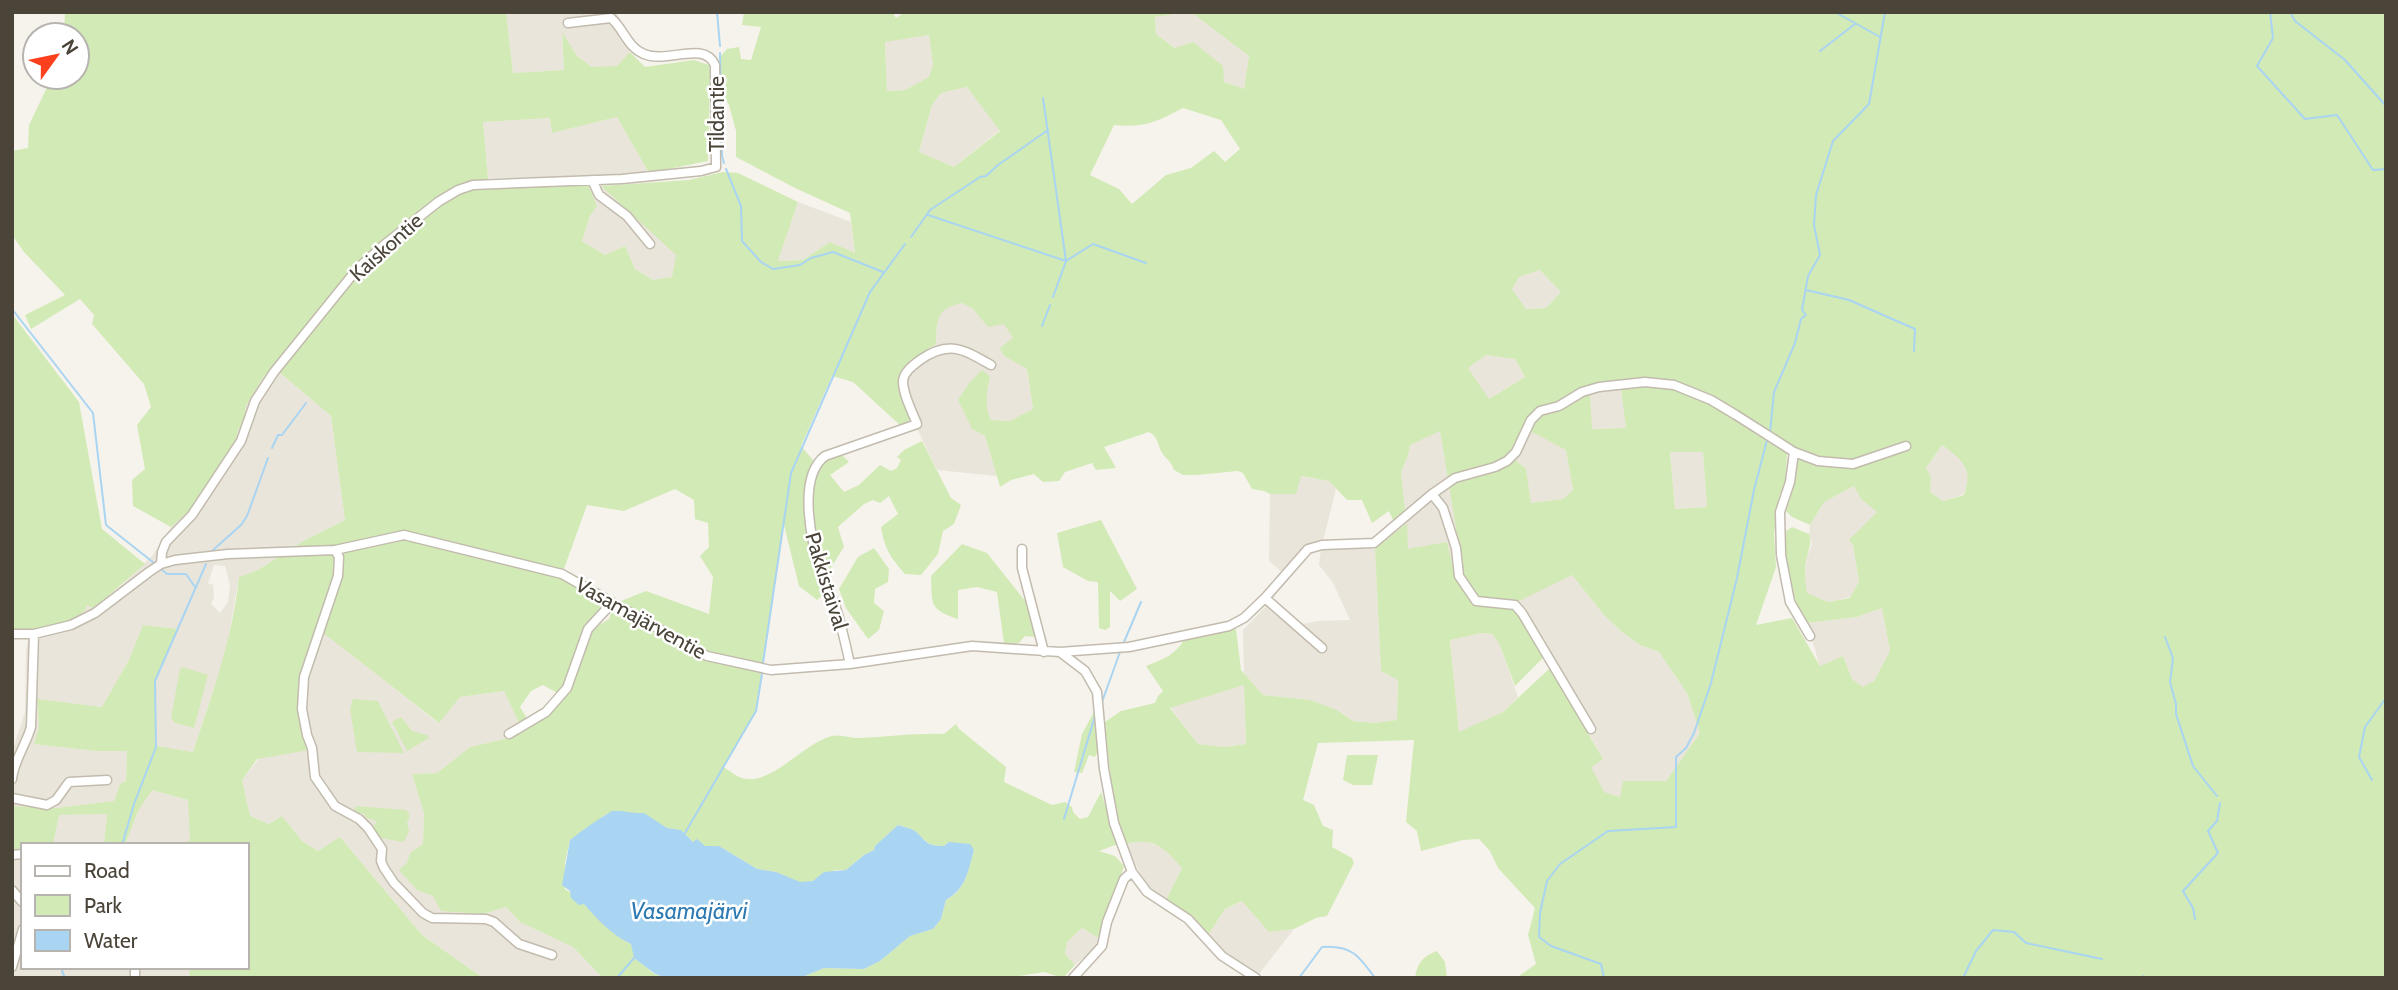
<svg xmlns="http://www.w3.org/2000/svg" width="2398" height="990" font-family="Cabin,sans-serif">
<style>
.residential{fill:#eae5da;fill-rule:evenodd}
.green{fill:#d2eab5;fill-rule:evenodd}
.water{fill:#a9d4f2}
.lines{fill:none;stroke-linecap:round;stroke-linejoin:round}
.stream{stroke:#a9d4f2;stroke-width:2}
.minor-casing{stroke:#c2bbae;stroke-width:11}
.minor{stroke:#fff;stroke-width:8}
.labels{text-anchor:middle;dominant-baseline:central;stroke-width:5;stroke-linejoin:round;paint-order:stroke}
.street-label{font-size:21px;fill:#4b4439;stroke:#fff}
.water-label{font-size:23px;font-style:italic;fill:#2e7ab2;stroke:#fff}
</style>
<rect width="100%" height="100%" fill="#f6f3ec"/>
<path class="residential" d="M506,12H616L622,23L630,52L617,67H592L577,56L562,34L564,70L513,73Z
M1191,12L1249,56L1244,89L1224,82L1156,34L1155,17Z
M929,35L933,64L929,77L905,90L887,91L885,41Z
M967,87L1000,130L954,167L919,152L932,105L941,93Z
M617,117L649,173L619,176L488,178L483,122L550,118L552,133Z
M588,185L601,186L677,255L672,277L653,280L635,269L625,246L605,255L582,241L590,216L597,206Z
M798,202L851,222L855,254L830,242L803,260L778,261Z
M1540,270L1561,292L1546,308L1526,309L1511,289L1519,277Z
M962,303L973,309L988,326L1004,323L1013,338L1004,356L1027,369L1033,410L1010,421L991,420L987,411L986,397L990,377L958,400L964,410L985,436L997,476L937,470L911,416L902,392L900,376L911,360L936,344L937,318L947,306Z
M1486,355L1515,359L1525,377L1489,399L1467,368Z
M273,367L331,416L345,520L305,540L258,570L239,577L226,652L193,752L156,747L155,681L178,629L144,625L129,660L103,707L37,700L39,727L35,744L96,751H127L126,781L120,784L115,801L56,808L12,806V752L25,712L26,650L30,631L86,605L94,607L123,584L153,555L171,527L191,509L237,438L238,429L243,424L246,406L264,376ZM214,565L225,566L230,585L228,602L220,613L211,604L214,597L213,585L208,583Z
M1622,388L1626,428L1591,429L1590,393L1601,390Z
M1440,430L1463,564L1453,568L1408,549L1401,472L1408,456L1410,445Z
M1532,431L1566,450L1573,490L1563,499L1530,503L1526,469L1513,458Z
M1942,445L1963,460L1969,480L1964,494L1943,501L1930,492L1931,477L1926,468Z
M1670,452H1703L1707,507L1675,509Z
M1300,476L1329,481L1336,489L1323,541L1300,551L1283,573L1269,561L1270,494H1296Z
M1854,486L1861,499L1878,512L1853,545L1859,581L1851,597L1828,602L1807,593L1804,581L1807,557L1812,544L1809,534L1810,525L1824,502Z
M1321,548L1375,549L1381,671L1398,680L1397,720L1374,723L1353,721L1337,710L1310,700L1263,695L1244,674L1243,630L1266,606L1291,626L1319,621L1350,620L1333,583L1319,565Z
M1572,575L1604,615L1622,632L1640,645L1659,652L1687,693L1700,733L1666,781H1624L1621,797L1604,793L1590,767L1603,759L1515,602Z
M1882,608L1890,651L1874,681L1863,688L1852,679L1843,656L1820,667L1807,623L1857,617Z
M317,627L438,723L460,697L504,691L520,725L509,738L470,747L437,773L412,774L424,813L423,844L410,853L407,863L417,890L483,914L506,907L520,922L573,947L603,978H483L422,935L340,837L318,851L302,841L282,816L269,824L250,816L242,780L298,708Z
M1482,633L1492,634L1499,643L1518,697L1503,712L1459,733L1450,640Z
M1244,685L1246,744L1225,747L1198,744L1170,707Z
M151,790L188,800L191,841L166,845H125L138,811Z
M107,814L104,845H53L59,815Z
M1143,840L1164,848L1182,868L1166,900L1145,883L1125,844Z
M23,850V967H190L189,978H12V851Z
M1243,901L1269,932L1294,929L1259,974L1226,952L1208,935L1225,909Z
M1082,928L1100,939L1093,950L1075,965L1065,954L1067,942Z"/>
<path class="green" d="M65,12H506L513,73L564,70L562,32L577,56L592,67L617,66L630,52L645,67L694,60L709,65L710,73L708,161L649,173L617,117L552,133L550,118L483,122L489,189L588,185L597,206L590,216L582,241L605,255L625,246L635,269L653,280L672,277L676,255L601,186L689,180L723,172L738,173L798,202L778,261L803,260L830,242L855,253L850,213L795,188L736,157V131L729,105L722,92L720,57L727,49L739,47L741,59L751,60L761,27L742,25L744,12H892L896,18L905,12H2386V978H1516L1536,964L1528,935L1535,908L1498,868L1490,851L1479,839L1463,840L1421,851L1417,831L1406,822L1414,740L1318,743L1303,800L1314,805L1323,826L1333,830L1332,847L1352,858L1354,863L1327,916L1316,918L1294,929L1269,932L1242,901L1225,909L1208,935L1191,916L1166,900L1182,868C1163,847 1155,837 1125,844C1113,804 1108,763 1105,722L1121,711L1155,703L1158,696L1163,691L1146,666C1162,660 1175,655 1184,640L1236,629L1241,670L1263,695L1310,700L1337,710L1353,721L1374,723L1397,720L1398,680L1381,671L1375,549L1407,523L1408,549L1447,542L1453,568L1462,564L1440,431L1410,445L1408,456L1401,472L1405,511L1394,522L1389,511L1372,523L1362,500H1347L1329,481L1301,476L1296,494H1270L1264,491L1252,489L1243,473L1238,471L1196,475H1183L1174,470C1171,460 1165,459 1161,451C1157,442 1158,437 1149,432L1104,447L1116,468L1096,470L1092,463L1065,472L1059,481L1043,482L1034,474L1011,480L1000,487L985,436L972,429L958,400L969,383L982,370L990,376C987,392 984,405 991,420L1010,421L1033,409L1027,369L1004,356L1000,348L1013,338L1004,324L988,327L973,309L962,303C935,309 937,320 936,344L911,360L900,376L911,416L909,421L901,426L853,382L832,376L801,446L813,460L809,469L806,526L824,594L817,600L799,586L784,525L756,711L723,767C729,770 735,776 742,778C771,787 803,743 832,736C840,734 850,738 858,738C887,737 915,733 944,734L956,724L959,729L1006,767L1004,782L1052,805L1065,802L1072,807L1073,812L1080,819L1088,817L1101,792L1118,844L1099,851L1115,856L1124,866L1100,939L1082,928L1067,942L1065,954L1075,965L1063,978L1044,972L1006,978H800L824,968L864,969L880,961L910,936L933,929L941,919L946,900C966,890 968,870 974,850L949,842L944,846C926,846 927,841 915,831C911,828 904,827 898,825L875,846L874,850L864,855L846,870H836L813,881L800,883L776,872L757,869L719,846L705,847L693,842L681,830L667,828L644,814C627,816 611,805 598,821L570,840L565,862V889C590,904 605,932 631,944L635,958L653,973L665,978H603L573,947L520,922L506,907L483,914L441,911L433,896L417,890L399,870L407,863L410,853L423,844L424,813L412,774L437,773L470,747L509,738L552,712L572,682L586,640L593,629L609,619L612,611L621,601L646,591L709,614L713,577L700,556L709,547L708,523L695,519L694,500L675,489L624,511L587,505L561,577L594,595L606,606L572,664L559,694L543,685L531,691L520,707L528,720L520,725L504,691L460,697L439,723L317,628L301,676L309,750L257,759L242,780L250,816L269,824L282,816L302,841L318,851L340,837L422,935L483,978H189L190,967H247V845H166L190,841L188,800L152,790L138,811L125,845H104L107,814L59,815L53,845H23V850L12,851V806L56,808L114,801L120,784L126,781L127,751H96L34,744L39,727L37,699L102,707L129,660L143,625L178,629L155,681L156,746L193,752C213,692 232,640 239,577L258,570L305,540L345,520L331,416L273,367L264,376L246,406L243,424L238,429L237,438L191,509L171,527L133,506L132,480L145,469L137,425L151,407L144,384L92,324L94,315L80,299L31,329L25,315L65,295L24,252L12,235V151L28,148L29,125L52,77H77V35H64ZM1191,12L1249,56L1244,89L1224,82L1223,66L1193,42L1175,48L1156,34L1155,17ZM929,35L933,64L929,77L905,90L887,91L885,42ZM967,87L1000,131L954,167L919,152L932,105L941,93ZM1183,108L1221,120L1240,149L1225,162L1214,151L1191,168L1166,175L1132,204L1119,189L1090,175L1114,125C1145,128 1156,122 1183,108ZM1540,270L1561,292L1546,308L1526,309L1512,289L1519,277ZM1486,355L1515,359L1525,377L1489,399L1468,368ZM1621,388L1626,428L1592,429L1590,393L1601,390ZM1532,432L1566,450L1573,490L1563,499L1531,503L1526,469L1513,458ZM1942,445C1962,460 1974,468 1964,495L1943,501L1930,492L1931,477L1926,468ZM1670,452H1703L1707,507L1675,509ZM1787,454L1796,460L1791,496L1786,511L1792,517L1810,525L1824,502L1854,486L1861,499L1877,512L1849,540L1853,545L1859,581L1850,598L1828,602L1807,593C1805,582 1804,569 1807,557C1809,547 1812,544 1809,534L1792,527L1782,534C1788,565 1789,597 1807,623L1857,617L1882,608L1890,651L1874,681L1863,687L1852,679L1843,656L1820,666L1792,618L1756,625L1776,567L1774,534L1779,496L1785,483ZM1572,575L1604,615L1622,632L1640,645L1659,652L1687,693L1700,733L1666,781H1623L1620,797L1604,792L1591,767L1603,759L1550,668L1503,712L1459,732L1450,640L1482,633L1492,634L1499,643L1515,686L1544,657L1515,603ZM1244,685L1246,744L1225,747L1198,744L1170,708Z
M12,314L79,402L102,529L145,564L94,608L86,605V609C68,628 38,631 12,630Z
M922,441L951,498L961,505L954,524L943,531L938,554L921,575L905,574C891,558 884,548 881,527L898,514L889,496L880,503L873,500L864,504L838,527L844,547L827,574L824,572C817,545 802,499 815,473C821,462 832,458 842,455L849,462L830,475L844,492L859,485L880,465L891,471L897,468L901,460L897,457L904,450Z
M1101,520L1137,589L1120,601L1110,591V627L1105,630L1099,628L1098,582L1088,581L1063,567L1057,533Z
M962,544L987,553L1026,602L1035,637L1025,636L1019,643H1004L997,592L977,587L958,590V619C929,609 932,605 931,576Z
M874,548L889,569L888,582L875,589L874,603L884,611L879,630L868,639L846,608L839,589L858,557Z
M183,667L208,675L194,728L175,723L171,718L180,669Z
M353,699L378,701L404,753L357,752L350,709Z
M1095,710L1098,751L1095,757L1089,755L1082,773L1074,772L1082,734Z
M401,717L412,731L427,735L429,738L407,751L392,722Z
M1347,755H1378L1372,785H1353L1343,780Z
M356,806L406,810L409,814V819L407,822L409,831L404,842L380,838L373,827L377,821L367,818L364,814L353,812Z
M1437,951L1445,962L1447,978H1415C1417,963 1423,956 1437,951Z"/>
<path class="water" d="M612,811C623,810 633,814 644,813L667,828L681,830L693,842L697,839L705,846H719L757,869L776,872L800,882L813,881L824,872L846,870L864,855L874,850L875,846L898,825C903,827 911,828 915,831C927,841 925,846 944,846L949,842L970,844L974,850C968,871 966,889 946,900L941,919L933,929L910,936L880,961L864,969L824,968L800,978H665L654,973L634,958L631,944C613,936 597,919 584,904L579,905L571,898L570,891L562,885L570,840C584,829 597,820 612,811Z"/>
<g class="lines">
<path class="stream" d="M717,12L720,46
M1835,12L1880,37
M2270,12L2273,38L2257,66L2305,119L2337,115L2373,170L2386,169
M2290,12L2295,21L2345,60L2386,106
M1820,51L1855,24
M720,53L722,156L724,163
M1043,98L1066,261L1053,297
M726,169L741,206L742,241L761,262L773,269L800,265L811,258L833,252L883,272
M928,215L1066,261L1093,244L1146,263
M911,237L930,210L980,177L986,176L998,165L1048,130
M1806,290L1849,300L1915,329L1914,351
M12,309L93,413L106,525L154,563
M1042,326L1050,305
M1770,433L1774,392L1795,343L1801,319L1806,315L1802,310L1808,276L1820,255L1814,225L1816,195L1833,141L1869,104L1885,12
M272,448L278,435H282L306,403
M212,551L241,525L247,516L268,458
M161,569L167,574H186L195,587
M2165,637L2173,658L2170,682L2176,704V714L2193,766L2217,796
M1124,642L1141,602
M763,663L791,473L870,292L905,244
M1102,702L1120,652
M2372,780L2359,757L2365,727L2386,698
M1064,819L1095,716
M685,833L756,711L762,674
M122,845L134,804L156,747L155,681L206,564
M2195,919L2193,908L2183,891L2218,853L2208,831L2217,821L2220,803
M64,967L62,971L65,978
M2143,976L2145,978
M617,978L634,958
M1299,978L1322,947C1352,945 1359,956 1375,978
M1604,978L1601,964L1551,946L1539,937L1540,913L1547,881L1560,864L1608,831L1676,827V757L1686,748L1694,733L1711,683L1737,578L1754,490L1767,440
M1963,978L1976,951L1993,930L2014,932L2026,943L2102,959"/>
<defs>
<path id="minor" d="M592,180L599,195L627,216L650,244
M1794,452L1790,482L1780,512L1781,555L1790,602L1810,636
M1432,494L1443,508L1456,548L1459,576L1476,601L1515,605L1522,613L1591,729
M1022,549V568L1044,652
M335,550L339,557L338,576L304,677L302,709L307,735L312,748L315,777L335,806L359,819L368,828L382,849L381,861L384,868L394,883L423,913L432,918L486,919L494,922L519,944L552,955
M161,564L162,552L166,542L192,515L241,441L255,401L274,372L358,268L384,245L438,202L458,190L473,185L622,179L701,171L716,167L715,65C704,40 667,64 644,54C627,47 624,29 611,18L568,23
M1265,598L1322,648
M12,634H34L71,625L95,613L149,572L161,564L175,560L228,554L335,550L404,535L562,574L707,656L771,670L850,664L972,646L1060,652L1129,647L1229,626L1244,618L1265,598L1308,549L1322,545L1374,543L1432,494L1455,478L1495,467L1507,461L1516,452L1531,420L1540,411L1559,406L1582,392L1599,387L1645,382L1674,385L1711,400L1736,415L1794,452L1818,461L1853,464L1906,446
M1060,652L1085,671L1097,692L1104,769L1114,823L1132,872L1147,892L1188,919L1222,956L1256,978
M850,664C846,646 842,628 837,611C833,598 825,588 822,576C812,545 796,478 825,456L917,424C912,411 903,395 903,381C904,372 912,366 920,360C949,340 963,349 991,365
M509,734L546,712L567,688L588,629L612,603
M12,779C14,760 26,745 31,727L34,634
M12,798L47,805L56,800L69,782L107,780
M12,855L23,854
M12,890L23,903
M12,967L23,929
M135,967V978
M1073,978L1102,946L1107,922L1124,879L1132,872"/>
</defs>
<use href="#minor" class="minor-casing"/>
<use href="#minor" class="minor"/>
</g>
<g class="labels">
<g class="street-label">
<text transform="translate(716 114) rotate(-90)">Tildantie</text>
<text transform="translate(386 247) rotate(-42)">Kaiskontie</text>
<text transform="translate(827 581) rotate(73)">Pakkistaival</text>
<text transform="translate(641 618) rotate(29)">Vasamajärventie</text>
</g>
<g class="water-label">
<text x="689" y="911">Vasamajärvi</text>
</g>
</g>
<rect width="2398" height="990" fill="none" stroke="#4b4439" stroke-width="28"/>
<rect x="21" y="843" width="228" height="126" fill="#ffffff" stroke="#b7b4b0" stroke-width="2"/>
<rect x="35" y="866" width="35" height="10" fill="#ffffff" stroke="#b7b4b0" stroke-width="2"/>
<text x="84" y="878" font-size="21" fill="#4b4439">Road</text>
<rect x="35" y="895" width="35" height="21" fill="#d2eab5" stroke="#b7b4b0" stroke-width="2"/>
<text x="84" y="913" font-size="21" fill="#4b4439">Park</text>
<rect x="35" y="930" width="35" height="21" fill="#a9d4f2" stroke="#b7b4b0" stroke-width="2"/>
<text x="84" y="948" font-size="21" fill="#4b4439">Water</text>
<g transform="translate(56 56) rotate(57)"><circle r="33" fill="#ffffff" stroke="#b7b4b0" stroke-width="2"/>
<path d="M0-5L12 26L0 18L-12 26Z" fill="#fc3f1d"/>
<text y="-10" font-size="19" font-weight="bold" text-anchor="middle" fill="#4b4439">N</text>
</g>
</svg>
